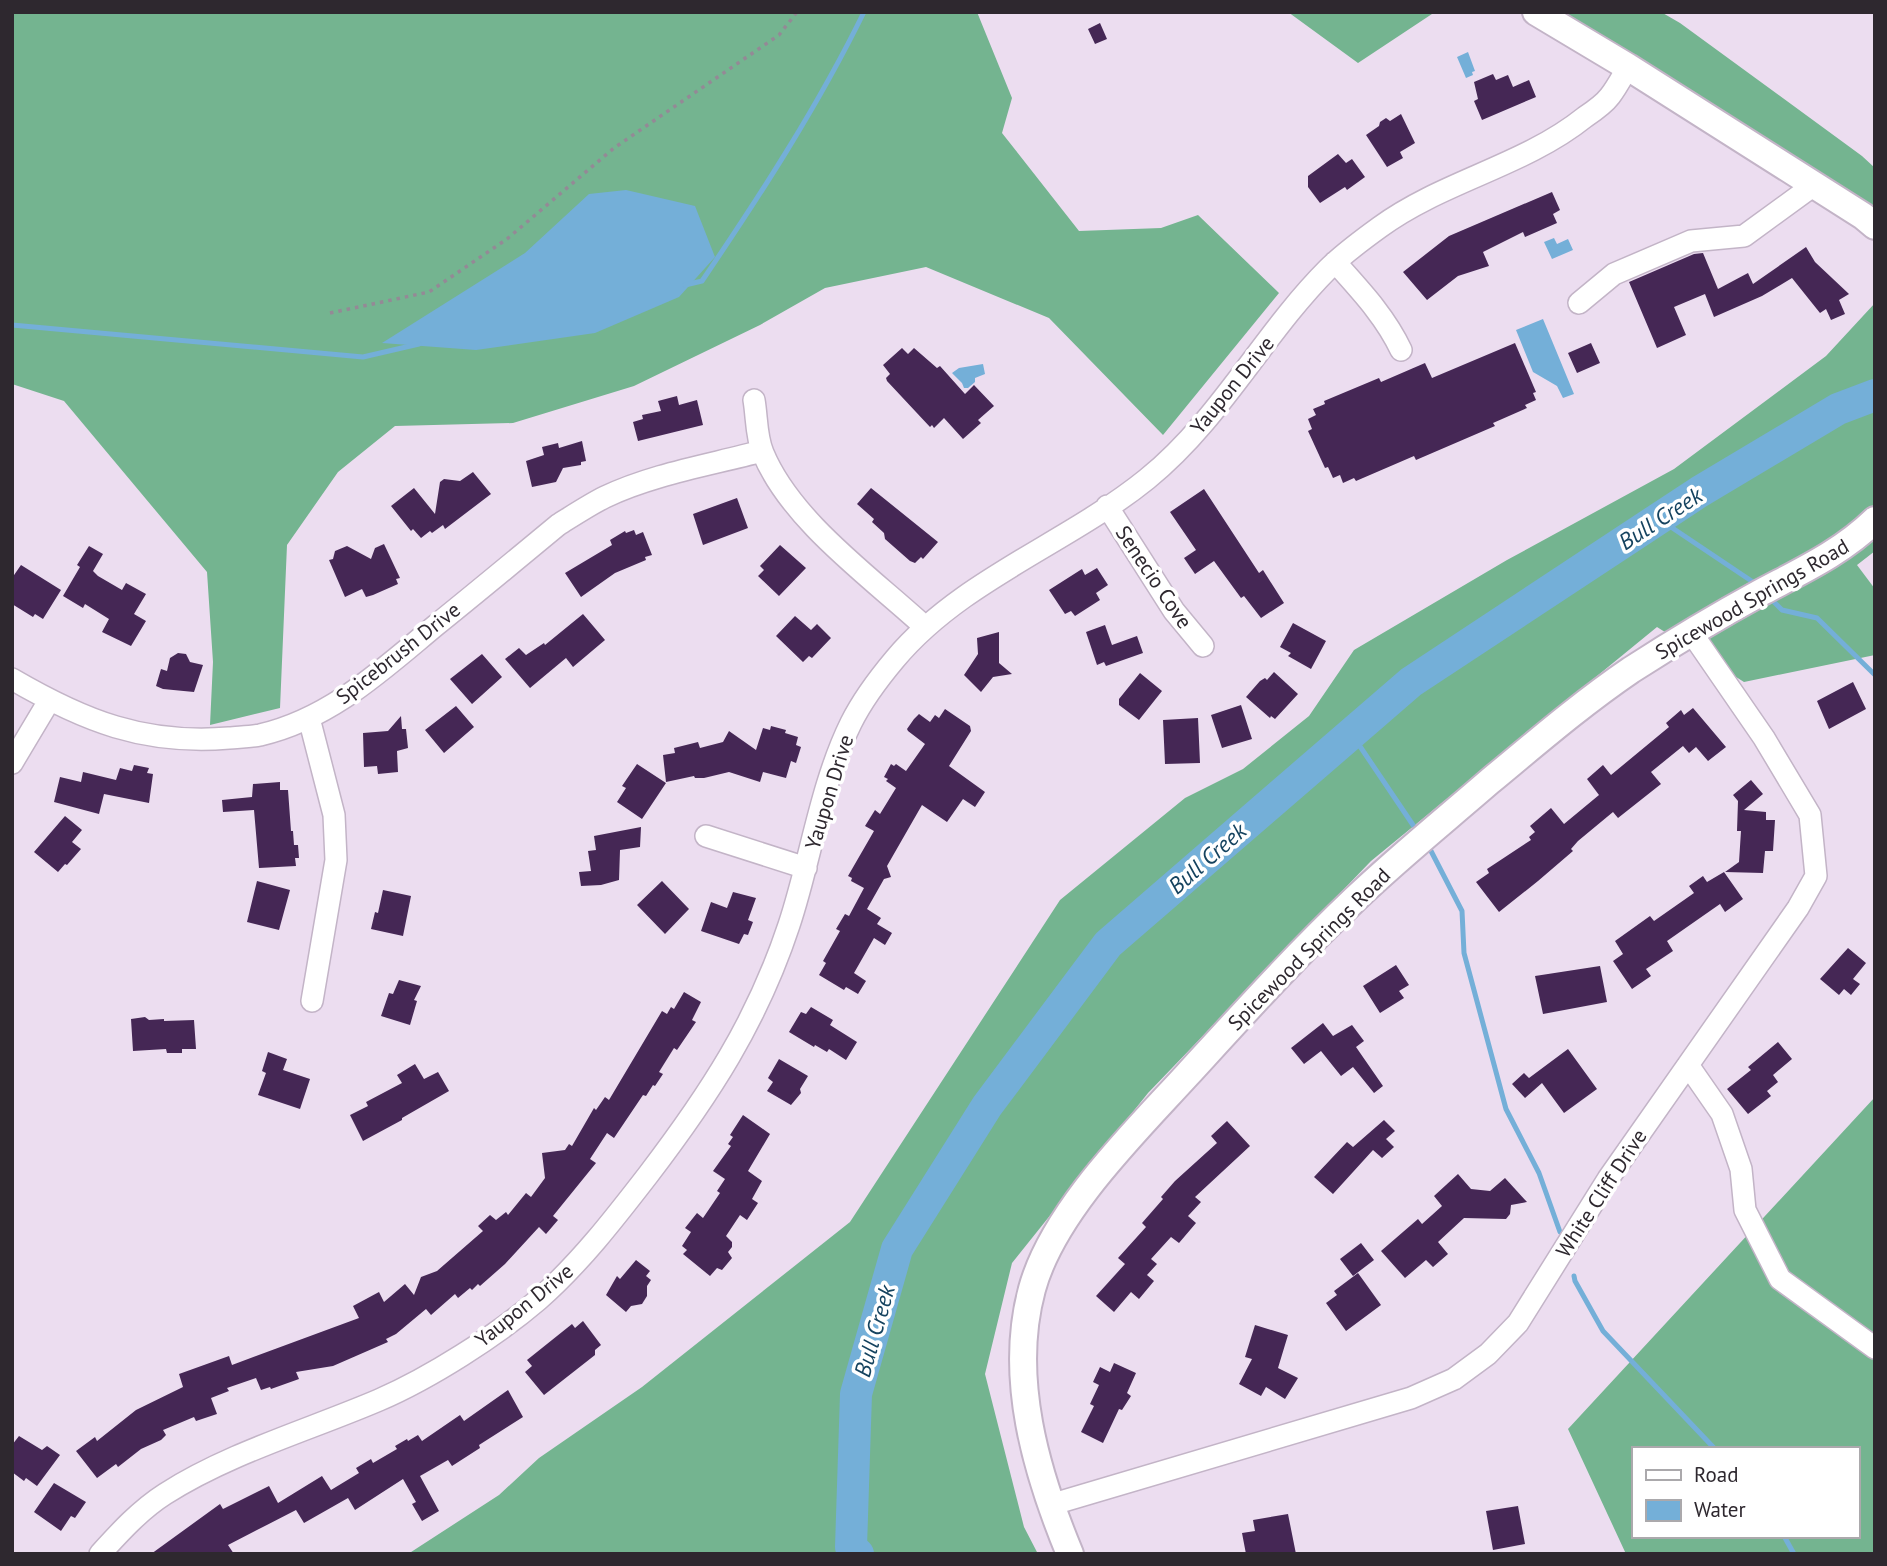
<svg xmlns="http://www.w3.org/2000/svg" width="1887" height="1566" font-family="'PT Sans',sans-serif">
<style>
.forest{fill:#74b490;fill-rule:evenodd}
.water{fill:#74afd8}
.lines{fill:none;stroke-linecap:round;stroke-linejoin:round}
.stream{stroke:#74afd8;stroke-width:5}
.river{stroke:#74afd8;stroke-width:32}
.building{fill:#452755}
.minor-casing{stroke:#c3b4c7;stroke-width:24}
.major-casing{stroke:#c3b4c7;stroke-width:30}
.path{stroke:#948996;stroke-width:3.5;stroke-dasharray:3.5 5;stroke-linecap:butt}
.minor{stroke:#fff;stroke-width:21}
.major{stroke:#fff;stroke-width:26}
.labels{text-anchor:middle;dominant-baseline:central;stroke-width:7;stroke-linejoin:round;paint-order:stroke}
.street-label{font-size:21px;fill:#2e282f;stroke:#fff}
.water-label{font-size:23px;font-style:italic;fill:#15435f;stroke:#fff}
</style>
<rect width="100%" height="100%" fill="#ecddf0"/>
<path class="forest" d="M12,12H977L1012,98L1002,133L1079,231L1161,228L1198,215L1279,293L1163,435L1049,318L926,267L825,288L760,325L634,386L513,423L395,426L338,472L287,545L280,708L210,725L213,662L207,572L64,401L12,384Z
M1288,12H1435L1358,63Z
M1564,12H1661L1680,23L1862,156L1875,168V223Z
M1875,303V551L1857,565L1875,589V655L1744,682L1657,627L1371,861L1148,1093L1012,1263L985,1374L1024,1527L1038,1554H408L499,1495L539,1458L642,1387L850,1222L1060,900L1185,798L1243,769L1309,716L1354,650L1507,560L1674,469L1826,356Z
M1875,1097V1554H1626L1568,1429ZM1633,1449H1857V1536H1633Z"/>
<path class="water" d="M1468,52L1475,71L1472,72L1473,75L1466,78L1457,57Z
M626,190L695,206L715,257L679,297L595,333L476,350L382,343L525,253L589,194Z
M1554,238L1557,244L1568,239L1573,250L1552,259L1544,242Z
M1543,319L1574,394L1563,398L1557,386L1533,372L1516,330Z
M983,364L985,374L975,378V382L968,388H964L962,383L952,373L959,368Z"/>
<g class="lines">
<path class="stream" d="M685,285L702,281C761,194 818,106 864,12
M12,325L363,357L419,344
M1659,519L1753,582
M1774,602L1782,610L1817,618L1875,675
M1351,733L1413,825
M1431,851L1462,911L1464,953L1506,1109L1539,1173L1560,1232
M1574,1276L1575,1281L1603,1331L1715,1449
M1784,1536L1794,1554"/>
<path class="river" d="M858,1554L851,1547L856,1394L897,1249L987,1106L1108,944L1411,682L1699,492L1838,409L1875,395"/>
</g>
<path class="building" d="M1100,23L1107,39L1095,44L1088,29Z
M1493,74L1496,80L1508,75L1513,87L1529,80L1536,97L1482,120L1474,101L1478,99L1474,82Z
M1401,114L1415,143L1400,152L1403,158L1387,167L1366,135L1379,126L1380,122L1386,118L1390,121Z
M1338,154L1346,163L1352,159L1365,177L1347,190L1345,187L1320,203L1308,187V176Z
M1552,192L1560,210L1553,214L1557,223L1525,237L1523,232L1483,252L1489,266L1458,276L1427,300L1403,272L1449,236Z
M1806,247L1815,262L1849,294L1839,300L1845,314L1831,320L1826,309L1820,313L1792,278L1762,296L1714,317L1705,294L1674,307L1686,335L1657,348L1629,282L1694,254L1703,253L1718,289L1748,273L1753,284Z
M1515,343L1536,392L1533,393L1536,400L1525,405L1527,408L1493,423L1495,426L1416,460L1414,456L1356,481L1354,478L1343,483L1340,475L1333,478L1328,467L1325,468L1308,431L1312,429L1308,419L1316,415L1313,409L1325,404L1324,401L1379,378L1381,382L1425,363L1432,378Z
M1591,343L1600,363L1577,373L1568,353Z
M902,348L908,354L914,348L937,368L940,366L965,394L974,385L994,406L978,420L981,423L963,439L944,418L934,428L932,425L930,427L887,381L886,378L890,374L883,365Z
M677,396L679,405L697,400L703,425L638,441L633,422L643,419L642,415L661,411L658,401Z
M582,441L586,461L581,462V465L563,468L556,482L532,487L526,461L544,455L542,447L558,443L559,448Z
M473,472L491,494L445,529L443,525L432,533L430,531L421,538L413,529L411,531L391,506L414,488L435,514L440,482L444,479L460,481Z
M871,488L938,542L923,559L921,557L915,563L910,561L885,539L884,533L872,522L874,519L857,504Z
M1204,489L1259,573L1263,570L1284,603L1261,618L1244,596L1241,598L1214,561L1195,574L1184,558L1196,550L1170,512Z
M737,498L748,528L703,545L693,514Z
M634,530L636,535L643,532L652,555L645,557L646,560L615,573L581,597L565,573L612,545L610,540L625,531L626,533Z
M384,544L400,578L396,579L398,584L373,595L366,597L362,589L345,597L329,560L333,559L335,551L347,546L371,559L375,548Z
M780,545L806,568L779,596L758,576L764,570L760,566Z
M89,546L103,554L93,571L98,576L122,590L126,583L146,594L134,614L146,621L131,646L102,632L109,619L85,604L83,608L63,596L80,567L77,565Z
M21,565L61,590L43,619L35,614L33,617L12,604V578Z
M1097,568L1108,585L1096,593L1100,600L1075,616L1071,611L1065,614L1049,590L1082,569L1085,575Z
M583,614L605,640L573,667L566,658L530,688L505,659L519,648L526,655L544,643L545,645Z
M795,616L811,630L817,624L831,638L812,658L809,656L803,662L776,636Z
M1293,623L1326,641L1311,669L1288,656L1291,653L1280,647Z
M1105,625L1112,645L1137,636L1143,653L1106,666L1104,662L1097,665L1086,632Z
M999,632V663L1012,674L993,677L981,692L964,675L978,654L977,638Z
M178,653L186,654L190,662L203,665L194,692L163,689L156,686L161,669L167,671L170,658Z
M482,654L502,677L472,704L450,679Z
M1274,672L1298,694L1275,719L1271,716L1270,718L1246,697L1260,681L1265,678L1267,680Z
M1140,673L1162,691L1139,720L1119,705V699Z
M1853,682L1866,709L1829,729L1817,701Z
M1241,705L1252,739L1222,748L1211,715Z
M456,706L474,727L444,753L425,730Z
M1693,708L1726,747L1708,761L1696,747L1689,753L1683,746L1651,772L1661,784L1618,818L1613,812L1578,841L1571,849L1573,851L1538,881L1499,912L1476,882L1489,873L1487,869L1531,840L1529,837L1535,832L1530,826L1551,808L1564,824L1599,795L1587,779L1603,765L1611,775L1669,727L1666,723L1681,710L1684,715Z
M945,709L970,726L971,731L949,766L985,792L975,807L963,799L947,822L922,805L887,866L891,877L884,879L867,909L881,918L877,924L892,933L885,945L874,938L854,973L866,981L858,994L846,987L844,990L819,975L826,963L823,961L840,931L836,929L845,914L849,916L864,888L851,881L852,878L848,876L874,831L865,826L875,810L880,814L896,788L886,781L888,779L884,777L891,764L894,766L896,764L906,771L925,744L908,731L907,729L914,719L919,714L930,722L935,715L939,718Z
M401,716L402,729H406L408,748L397,751L398,772L378,774L377,766L364,767L363,733L388,731Z
M1198,718L1200,763L1165,764L1163,720Z
M771,726L786,730L785,733L798,737L796,745L801,747L796,763L791,761L786,778L763,772L760,782L729,772L704,778H695L694,776L666,782L663,755L675,753L674,748L698,742L700,748L723,742L729,731L756,750L763,728L770,730Z
M637,764L666,783L642,819L617,802L626,788L622,786Z
M134,765L149,768L147,773L153,774L149,803L104,794L99,814L54,802L60,777L81,782L83,772L116,780L120,768L132,771Z
M1751,780L1763,794L1744,810L1766,812V820H1775L1773,851H1765L1763,873L1725,872L1739,862L1741,831H1737L1738,801L1733,795Z
M280,782V790H288L291,831H293L294,845H298L299,858H295L296,866L259,868L254,810L223,812L222,800L252,797L253,784Z
M65,816L82,830L72,842L81,849L67,865L65,864L58,872L34,852Z
M641,827L640,847L620,850L619,880L601,885L581,886L579,872L591,871L588,851L596,850L594,836Z
M1724,872L1743,899L1725,912L1720,904L1667,941L1673,951L1646,969L1651,976L1632,989L1613,961L1623,954L1615,941L1650,916L1654,921L1694,893L1689,886L1703,876L1707,882Z
M257,881L290,890L279,930L247,922Z
M662,881L689,909L665,934L637,905Z
M383,890L411,896L403,936L371,929L375,912L378,913Z
M733,892L756,898L748,920L753,922L748,935L744,934L739,944L701,931L711,902L727,908Z
M1848,948L1866,963L1853,979L1860,984L1851,995L1844,989L1839,995L1820,979Z
M1396,965L1409,985L1399,991L1404,998L1380,1013L1363,986Z
M1600,966L1607,1002L1543,1014L1535,976Z
M399,980L421,986L414,1000L417,1001L410,1025L381,1016L389,993L393,994Z
M684,992L701,1002L692,1020L696,1022L677,1050L674,1048L659,1072L663,1074L655,1086L653,1085L646,1096L643,1095L614,1138L607,1133L590,1159L596,1163L553,1216L558,1220L546,1234L539,1227L505,1264L480,1286L478,1284L472,1290L470,1288L458,1298L455,1294L431,1315L426,1309L396,1334L386,1339L388,1342L333,1366L296,1372L299,1379L271,1389L270,1387L261,1390L256,1378L227,1388L229,1391L211,1398L217,1414L196,1421L194,1417L163,1430L166,1435L161,1440L141,1449L118,1467L116,1464L97,1478L76,1451L95,1437L97,1441L136,1410L183,1387L179,1374L229,1356L232,1365L359,1318L353,1306L379,1292L384,1302L405,1284L414,1295L421,1277L437,1271L483,1231L478,1226L490,1215L496,1220L506,1212L508,1215L526,1193L531,1197L545,1178L542,1153L565,1150L569,1144L572,1146L594,1108L596,1110L605,1097L609,1100L662,1011L667,1014L671,1007L674,1009Z
M811,1007L833,1020L830,1025L857,1042L846,1060L829,1049L827,1052L815,1045L814,1047L789,1032L801,1012L806,1014Z
M145,1017L149,1020L164,1019V1021L194,1020L196,1049H182V1053H167L166,1049L133,1051L131,1019Z
M1323,1023L1333,1036L1352,1025L1364,1041L1356,1047L1383,1086L1374,1093L1353,1067L1341,1076L1321,1051L1304,1064L1291,1048Z
M1778,1042L1792,1059L1773,1075L1778,1082L1767,1091L1771,1096L1748,1114L1727,1089L1751,1070L1748,1067Z
M1568,1049L1597,1089L1564,1113L1542,1083L1525,1098L1512,1084L1524,1073L1529,1078Z
M268,1052L287,1059L283,1070L310,1079L300,1109L258,1095L266,1073L262,1071Z
M779,1059L808,1076L800,1089L801,1093L791,1105L767,1091L773,1082L768,1078Z
M415,1064L424,1079L438,1072L449,1091L402,1118V1120L363,1141L350,1115L368,1106L366,1102L402,1083L397,1075Z
M743,1115L770,1134L748,1171L762,1181L752,1199L758,1203L747,1220L740,1215L726,1236L732,1242V1247L728,1252L732,1258L722,1270L717,1268L710,1276L683,1254L687,1250L682,1246L691,1232L685,1228L697,1213L703,1218L720,1193L717,1191L725,1179L713,1171L731,1146L728,1144L733,1137L730,1135Z
M1384,1120L1395,1131L1386,1139L1394,1147L1382,1158L1373,1150L1333,1194L1314,1177L1347,1142L1353,1147Z
M1227,1121L1250,1146L1195,1197L1201,1202L1188,1216L1196,1223L1179,1243L1171,1237L1151,1259L1157,1264L1147,1275L1154,1281L1139,1299L1131,1292L1114,1312L1096,1296L1125,1264L1118,1258L1146,1227L1142,1223L1163,1199L1161,1197L1175,1181L1217,1143L1211,1136Z
M1458,1174L1471,1189L1490,1191L1505,1178L1527,1202L1511,1205L1510,1214L1506,1219L1464,1218L1438,1242L1448,1254L1433,1267L1426,1260L1405,1278L1381,1251L1418,1219L1422,1224L1442,1206L1434,1196Z
M1361,1243L1374,1260L1353,1276L1340,1259Z
M636,1260L650,1271L646,1276L651,1280L647,1286V1296L642,1304L631,1306L626,1312L606,1295L617,1276L620,1279Z
M1358,1273L1381,1305L1346,1331L1326,1303L1337,1295L1334,1291Z
M583,1321L601,1345L595,1350V1355L544,1395L525,1372L532,1366L527,1360L572,1324L575,1328Z
M1255,1325L1288,1335L1278,1368L1298,1378L1285,1399L1266,1387L1261,1396L1239,1384L1252,1359L1245,1357Z
M1114,1363L1136,1373L1127,1393L1131,1396L1122,1410L1119,1409L1103,1443L1081,1432L1094,1406L1090,1404L1099,1385L1093,1382L1100,1367L1110,1372Z
M508,1390L523,1417L479,1445L480,1448L452,1466L448,1460L420,1476L439,1511L422,1521L412,1504L416,1502L403,1479L355,1510L348,1498L304,1523L296,1510L228,1545L234,1554H151L220,1504L223,1509L269,1486L278,1503L322,1476L331,1490L359,1473L356,1468L371,1459L373,1463L397,1449L395,1446L407,1439L408,1441L418,1435L422,1441L460,1415L464,1421Z
M19,1436L42,1450L47,1446L60,1455L37,1486L26,1478L24,1481L12,1472V1445Z
M54,1483L86,1502L75,1518L71,1516L61,1531L34,1512Z
M1518,1506L1525,1544L1493,1550L1486,1511Z
M1288,1514L1296,1554H1246L1242,1533L1255,1531L1253,1520Z"/>
<g class="lines">
<defs>
<path id="minor" d="M1335,262C1360,290 1385,316 1401,350
M1579,303L1614,274L1691,241L1744,236L1814,185
M754,400C757,417 756,437 763,453C791,521 872,578 925,627
M1107,506L1174,611L1203,646
M12,679C84,721 144,745 229,738C239,737 250,737 260,735C330,719 382,670 435,626C476,593 517,559 558,525C574,515 589,505 605,497C653,474 710,465 762,451
M309,718L334,815L336,860L312,1001
M12,763L49,701
M706,836L806,868
M1688,1065L1722,1114L1741,1169L1745,1210L1780,1279L1875,1348
M1050,1505L1411,1398L1454,1379L1488,1354L1518,1323L1608,1179L1798,908L1816,876L1810,815L1764,738L1691,632
M100,1554C120,1532 140,1510 165,1494C229,1453 309,1430 379,1400C430,1378 496,1336 538,1300C580,1263 614,1219 648,1175C709,1095 757,1022 789,925C811,859 820,786 851,723C862,701 879,678 895,659C961,580 1068,543 1147,479C1220,420 1263,334 1328,269C1344,253 1362,240 1380,227C1443,181 1524,166 1585,117C1594,111 1604,104 1610,96C1617,87 1622,77 1628,67"/>
<path id="major" d="M1536,12L1628,67L1863,216L1875,226
M1070,1554C1036,1472 1008,1377 1032,1289C1053,1212 1134,1133 1187,1075C1242,1015 1296,955 1355,899C1398,858 1445,820 1490,781C1536,743 1581,704 1631,670C1673,643 1716,617 1760,593C1801,571 1841,553 1875,520"/>
</defs>
<use href="#minor" class="minor-casing"/>
<use href="#major" class="major-casing"/>
<path class="path" d="M330,313L429,292L507,239L614,148L779,35L797,12"/>
<use href="#minor" class="minor"/>
<use href="#major" class="major"/>
</g>
<g class="labels">
<g class="street-label">
<text transform="translate(1232 385) rotate(-51)">Yaupon Drive</text>
<text transform="translate(1154 577) rotate(56)">Senecio Cove</text>
<text transform="translate(1752 599) rotate(-30)">Spicewood Springs Road</text>
<text transform="translate(398 653) rotate(-38)">Spicebrush Drive</text>
<text transform="translate(829 792) rotate(-73)">Yaupon Drive</text>
<text transform="translate(1309 949) rotate(-45)">Spicewood Springs Road</text>
<text transform="translate(1601 1193) rotate(-57)">White Cliff Drive</text>
<text transform="translate(524 1305) rotate(-39)">Yaupon Drive</text>
</g>
<g class="water-label">
<text transform="translate(1660 518) rotate(-33)">Bull Creek</text>
<text transform="translate(1207 858) rotate(-41)">Bull Creek</text>
<text transform="translate(874 1331) rotate(-74)">Bull Creek</text>
</g>
</g>
<rect width="1887" height="1566" fill="none" stroke="#2e282f" stroke-width="28"/>
<rect x="1632" y="1447" width="228" height="91" fill="#ffffff" stroke="#aba9ac" stroke-width="2"/>
<rect x="1646" y="1470" width="35" height="10" fill="#ffffff" stroke="#aba9ac" stroke-width="2"/>
<text x="1694" y="1482" font-size="21" fill="#2e282f">Road</text>
<rect x="1646" y="1500" width="35" height="21" fill="#74afd8" stroke="#aba9ac" stroke-width="2"/>
<text x="1694" y="1517" font-size="21" fill="#2e282f">Water</text>
</svg>
